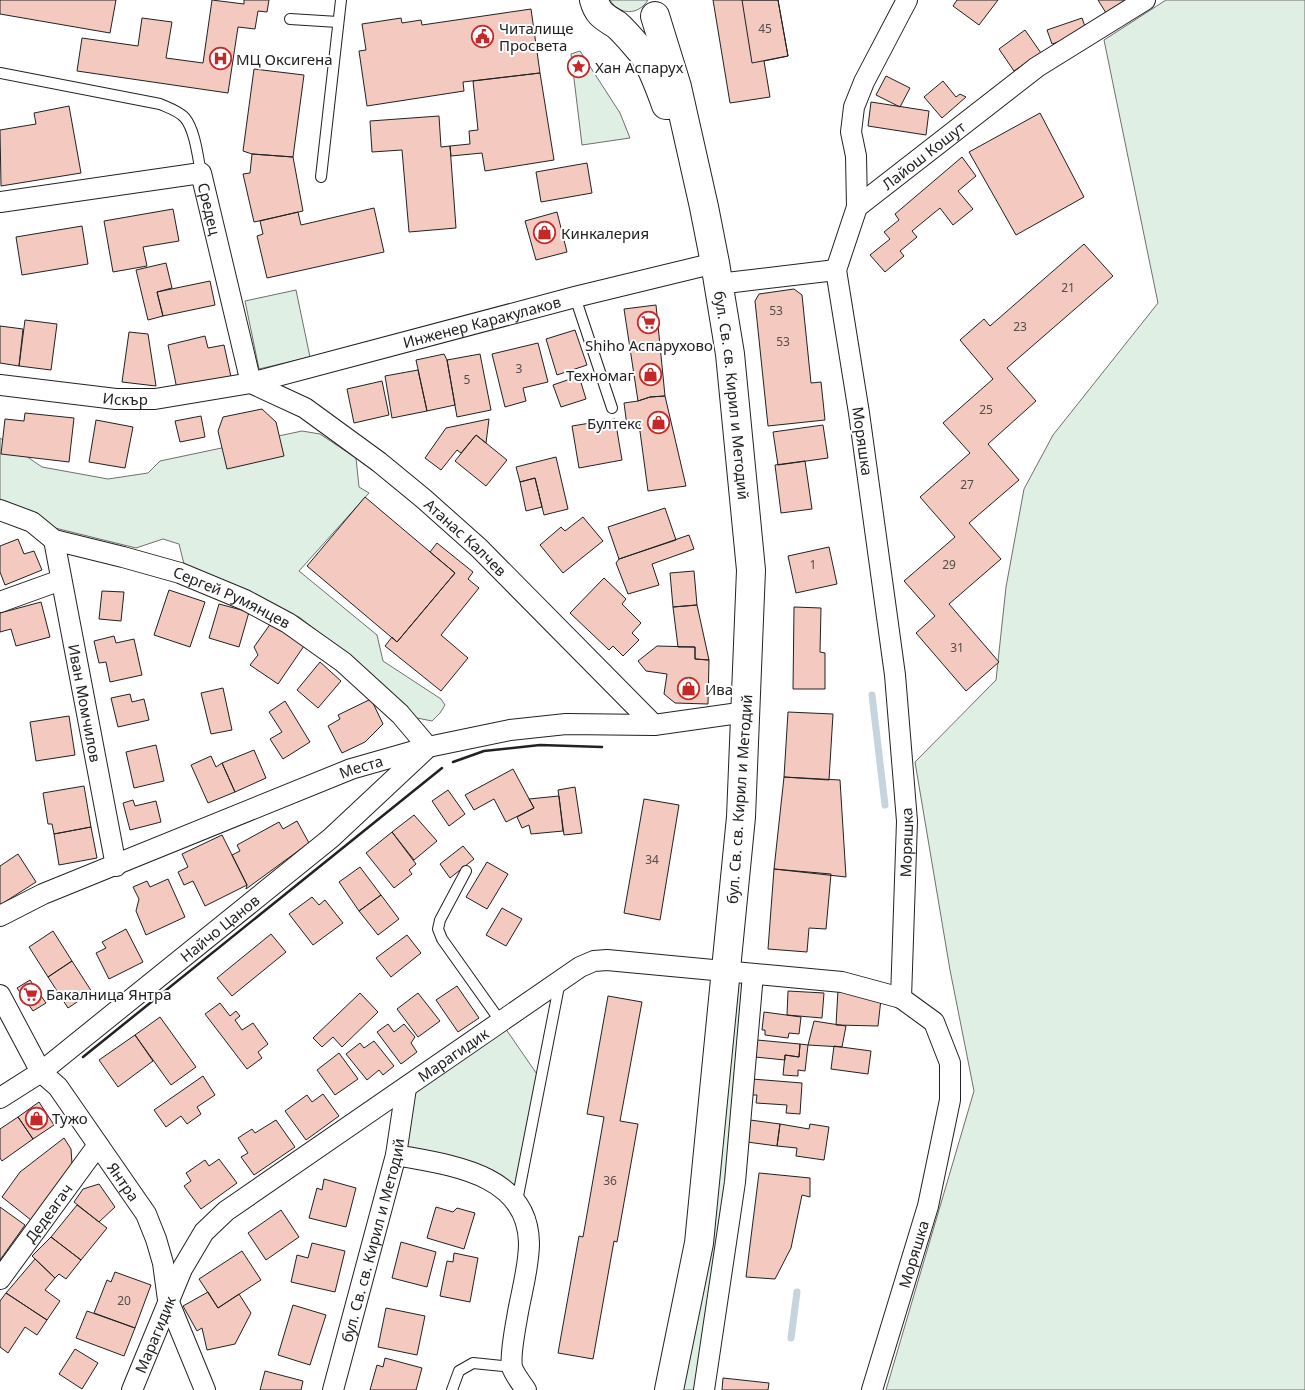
<svg xmlns="http://www.w3.org/2000/svg" width="1305" height="1390" font-family="'Noto Sans',sans-serif">
<style>
.green{fill:#e0efe3;stroke:#6f6f6f}
.lines{fill:none;stroke-linecap:round;stroke-linejoin:round}
.stream{stroke:#c7d3dd;stroke-width:7}
.building{fill:#f3c9c0;stroke:#222}
.lane-casing{stroke:#222;stroke-width:12}
.street-casing{stroke:#222;stroke-width:22}
.primary-casing{stroke:#222;stroke-width:30}
.lane{stroke:#fff;stroke-width:10}
.street{stroke:#fff;stroke-width:20}
.primary{stroke:#fff;stroke-width:28}
.wall{stroke:#222;stroke-width:2.5}
.labels{text-anchor:middle;dominant-baseline:central;stroke-width:4;stroke-linejoin:round;paint-order:stroke}
.number-label{font-size:12px;fill:#564c4a}
.poi-label{font-size:15px;fill:#222;stroke:#fff;text-anchor:start}
.street-label{font-size:15px;fill:#222;stroke:#fff}
</style>
<rect width="100%" height="100%" fill="#fff"/>
<path class="green" d="M610,0H648C638,16 619,15 610,0Z
M1166,0H1305V1390H886L974,1091L950,970L915,762L996,680L1006,587L1024,489L1053,435L1158,303L1104,40Z
M580,51L620,113L630,138L582,145L571,54Z
M296,290L310,357L259,369L245,301Z
M302,431L320,434L356,458L359,487L369,493L299,571L377,635L383,661L441,699L445,705L440,713L432,721L417,718L342,650L299,617L184,564L179,544L163,539L136,548L55,528L0,502V438L42,467L108,479L148,473L160,461Z
M726,972L753,974L704,1390H669Z
M501,1022L541,1080L517,1201L491,1180L396,1155L406,1088Z"/>
<g class="lines">
<path class="stream" d="M872,695L885,805
M791,1338L797,1292"/>
</g>
<path class="building" d="M0,0H116L110,33L0,14Z
M212,0L244,4V0H269L267,12L258,11L255,29L238,27L228,93L77,71L82,38L138,46L142,18L172,22L166,58L203,63Z
M713,0H778L788,56L764,61L770,97L730,103Z
M742,0H778L788,56L752,63Z
M957,0H998L979,25L953,6Z
M1098,0H1127L1106,13Z
M531,9L540,73L463,82L464,91L367,106L359,51L366,50L362,24L401,18L402,23L421,20L422,25Z
M1082,18L1087,32L1052,44L1047,30Z
M1025,30L1041,53L1014,71L999,49Z
M254,69L304,75L293,157L252,154L243,151Z
M540,73L554,160L485,171L482,153L451,156L450,146L470,144L469,131L478,130L473,81Z
M886,76L910,88L900,107L876,95Z
M943,81L956,97L960,94L966,97L942,118L924,97Z
M871,102L929,111L926,135L868,126Z
M69,106L81,173L1,186L0,130L36,124L34,113Z
M1040,113L1084,197L1016,235L969,152Z
M439,116L441,147L450,146L456,228L409,232L402,150L372,152L370,121Z
M252,154L293,157L303,211L254,222L243,174L250,173Z
M962,157L976,176L958,191L973,209L953,225L940,208L912,231L917,237L900,251L904,256L885,272L870,255L890,239L884,232L899,220L895,214Z
M587,163L592,193L541,202L536,172Z
M374,208L384,252L267,278L257,236L263,234L260,221L298,212L301,225Z
M173,209L179,241L143,247L147,266L113,272L104,221Z
M557,212L567,252L536,260L525,221Z
M82,226L88,264L22,275L16,237Z
M1084,244L1113,276L1007,368L1036,401L988,444L1019,480L969,523L1001,559L949,604L999,662L966,691L916,633L935,616L904,581L955,537L920,497L970,453L943,423L993,379L960,340L984,319L990,326Z
M166,263L172,288L157,292L163,316L148,320L136,270Z
M210,281L215,305L163,316L157,292Z
M794,289L802,295L811,383L821,382L825,420L768,426L755,301L759,294Z
M656,305L665,396L650,397L638,401L624,309Z
M25,320L57,324L51,370L19,366Z
M0,326L23,329L19,366L0,363Z
M575,330L587,365L557,375L546,339Z
M129,332L148,334L156,386L122,382Z
M205,336L208,348L224,345L231,377L177,389L168,345Z
M538,343L548,382L523,388L526,401L505,407L492,354Z
M444,354L447,360L455,405L427,411L416,360Z
M480,354L491,410L457,417L447,360Z
M418,370L427,411L392,418L385,376Z
M579,376L586,399L561,407L553,385Z
M382,381L389,415L354,423L347,389Z
M665,396L686,486L648,491L639,424L627,426L624,403L638,401L650,397Z
M262,409L276,422L284,456L227,469L218,431L223,417Z
M25,413L74,418L69,462L1,454L5,419L24,421Z
M201,416L205,437L180,442L175,421Z
M489,419L486,443L476,435L461,453L457,450L441,470L425,458L446,428Z
M615,419L622,460L579,468L572,426Z
M96,420L133,427L125,468L89,462Z
M823,425L828,458L778,465L773,432Z
M476,435L507,460L486,486L455,461Z
M556,457L568,509L544,515L535,478L520,482L516,467Z
M805,461L812,509L781,513L775,465Z
M535,478L542,507L526,511L520,482Z
M365,497L455,573L397,642L307,566Z
M665,508L676,540L619,559L608,527Z
M583,517L603,541L563,573L540,545L561,527L565,531Z
M689,535L694,549L652,564L659,585L628,594L616,563L619,559Z
M18,539L24,554L34,551L42,570L5,585L0,572V546Z
M437,543L473,572L468,579L479,588L441,635L468,658L441,691L385,646L392,637L397,642L455,573L430,552Z
M829,547L837,584L796,593L788,556Z
M694,571L697,605L673,607L670,573Z
M604,578L626,599L622,604L641,623L632,633L639,640L623,656L613,646L609,650L570,613Z
M169,590L205,602L190,647L154,635Z
M102,591L124,592L121,621L99,619Z
M41,602L50,637L16,646L11,629L0,632V613Z
M219,604L249,612L239,647L209,638Z
M697,605L709,660L695,659V647H678L673,607Z
M794,607L821,608L820,652L825,653V689H793Z
M271,623L304,646L278,684L250,665L258,655L254,647Z
M114,636L116,643L134,639L142,675L110,682L106,662L99,663L94,641Z
M657,646L695,647V659L709,660L708,704L675,703L664,694L667,674L646,671L638,661Z
M320,662L341,681L318,708L297,690Z
M223,688L232,730L211,734L201,693Z
M130,694L132,702L144,699L149,720L118,727L111,698Z
M371,699L383,724L365,742L342,753L328,726L340,719L338,715Z
M285,701L310,742L283,759L270,739L282,732L269,712Z
M788,712L833,714L829,780L784,777Z
M69,716L75,755L36,761L30,722Z
M156,745L164,781L134,788L126,752Z
M254,750L266,778L235,792L222,763Z
M211,756L216,767L222,763L235,792L208,803L191,765Z
M513,769L534,808L506,822L494,799L474,810L465,795Z
M784,777L840,780L846,877L774,869Z
M84,786L91,827L54,834L52,824H48L43,793Z
M575,787L582,833L564,835L558,790Z
M448,790L465,814L449,826L432,801Z
M559,796L563,831L531,834L529,825L522,828L517,817L534,808L529,799Z
M644,799L679,805L660,920L624,913Z
M133,800L135,806L156,801L161,822L130,830L123,803Z
M414,815L437,841L414,860L392,832Z
M297,821L309,843L246,889L247,885L232,855L240,851L237,845L279,822L283,829Z
M91,827L97,858L59,865L54,834Z
M392,832L416,864L409,870L412,874L394,888L366,853Z
M222,835L247,885L205,906L193,881L184,885L178,872L188,867L182,854Z
M463,846L474,859L450,878L440,864Z
M18,854L36,882L0,905V866Z
M487,862L508,874L487,909L466,897Z
M360,867L381,895L359,911L339,882Z
M774,869L831,874L826,929L809,928L807,952L768,949Z
M168,879L185,917L146,935L136,911L139,899L133,887L147,881L150,887Z
M381,895L399,919L378,935L359,911Z
M312,897L319,905L325,900L343,923L313,945L289,914Z
M502,908L522,919L506,946L486,935Z
M126,929L143,962L109,979L96,953L106,948L102,942Z
M53,931L72,961L48,977L29,947Z
M271,934L286,952L232,996L217,978Z
M407,935L421,953L391,977L376,958Z
M72,961L92,992L68,1008L48,977Z
M30,980L46,1003L33,1011L17,988Z
M457,986L479,1018L458,1032L436,1000Z
M838,990L881,999L878,1026L836,1025Z
M788,991L824,993L822,1018L787,1015Z
M360,993L378,1012L342,1047L333,1037L322,1047L313,1038Z
M418,993L440,1021L418,1037L397,1009Z
M608,996L642,1002L620,1121L638,1124L617,1242L614,1241L593,1359L558,1353L579,1236L583,1237L604,1117L587,1114Z
M220,1003L230,1016L236,1011L240,1016L235,1020L242,1030L253,1023L268,1044L258,1052L262,1058L247,1069L205,1014Z
M764,1012L801,1017L799,1034L789,1033L788,1038L765,1035V1030H762Z
M160,1017L196,1067L171,1085L135,1035Z
M814,1021L846,1026L842,1047L808,1045Z
M388,1024L394,1032L404,1024L415,1037L411,1043L417,1052L401,1064L377,1032Z
M135,1035L153,1061L118,1087L99,1060Z
M757,1040L800,1044L799,1057L785,1055V1060L755,1057Z
M374,1041L394,1066L383,1075L379,1070L367,1080L346,1054L360,1043L364,1048Z
M800,1044L808,1045L805,1071L798,1070V1076L783,1075L785,1055L799,1057Z
M834,1046L871,1051L868,1074L831,1069Z
M339,1053L358,1079L335,1095L317,1070Z
M203,1076L215,1095L197,1107L201,1114L187,1124L181,1116L166,1127L154,1110Z
M752,1079L802,1083L800,1114L786,1113L787,1105L756,1103L757,1095H751Z
M323,1094L339,1116L306,1140L285,1111L307,1095L312,1102Z
M39,1102L54,1125L33,1139L18,1117Z
M18,1117L33,1139L2,1161L0,1158V1129Z
M276,1120L295,1147L254,1175L241,1157L248,1153L238,1138L252,1129L255,1133Z
M750,1120L780,1124L777,1146L747,1142Z
M780,1124L809,1129L810,1124L829,1127L824,1160L796,1156L797,1148L777,1146Z
M64,1138L71,1149L72,1164L31,1220L2,1197L20,1172Z
M219,1159L237,1183L201,1209L184,1186L191,1181L186,1173L205,1160L209,1166Z
M759,1173L810,1178V1197L802,1195L791,1248L775,1279L746,1277Z
M324,1179L356,1188L346,1227L309,1218L317,1188L322,1190Z
M99,1184L115,1207L99,1222L74,1202L83,1189Z
M77,1205L107,1228L81,1260L51,1237Z
M0,1207L25,1225L0,1260Z
M436,1207L453,1212L457,1208L475,1213L464,1249L427,1238Z
M281,1210L299,1237L266,1260L248,1233Z
M51,1237L81,1260L66,1279L59,1274L55,1278L32,1256Z
M401,1242L436,1252L427,1287L392,1278Z
M312,1243L345,1251L335,1292L291,1282L297,1255L308,1258Z
M242,1251L261,1280L218,1308L199,1279Z
M454,1253L478,1258L470,1302L440,1296L447,1261L453,1262Z
M35,1259L55,1278L45,1290L60,1301L47,1320L6,1293Z
M115,1272L151,1285L135,1328L94,1313L107,1280L111,1282Z
M208,1292L218,1308L239,1294L251,1313L235,1344L207,1350L202,1328L197,1331L183,1306Z
M6,1293L47,1320L37,1335L25,1327L8,1353L0,1347V1301Z
M293,1305L326,1315L310,1365L278,1355Z
M386,1308L425,1316L417,1355L378,1347Z
M87,1311L135,1328L124,1356L76,1338Z
M75,1349L98,1363L82,1389L59,1374Z
M385,1358L422,1368L416,1390H370L377,1365L383,1367Z
M265,1371L303,1381L301,1390H260Z
M723,1378L769,1383L768,1390H722Z"/>
<g class="lines">
<defs>
<path id="lane" d="M290,19L338,22
M0,73L160,104C169,108 179,111 185,118C195,130 198,158 201,173
M321,177L341,0
M575,297L612,408
M466,871L440,920L438,929L442,939L501,1022
M517,1201L560,981
M452,1390L459,1371L473,1363L512,1367"/>
<g id="street">
<path id="s1" d="M0,202L201,173L251,383"/>
<path d="M857,207L856,156L851,132L854,107L864,82L907,0"/>
<path d="M718,284L836,270"/>
<path id="s2" d="M251,383L305,408L379,462L424,499L479,548L654,725"/>
<path id="s3" d="M0,385L116,399H155L251,383L575,297L715,263"/>
<path id="s4" d="M0,510L32,522L54,540L123,557L180,573L245,600L288,623L343,662L400,714L428,747"/>
<path id="s5" d="M54,540L116,866"/>
<path d="M0,602L61,580"/>
<path id="s6" d="M0,916L43,894L351,769L428,747L510,730L566,724L654,725L746,712"/>
<path id="s7" d="M0,995L41,1072L58,1087L146,1214L156,1239L163,1263L168,1300L205,1390"/>
<path id="s8" d="M0,1098L41,1072L331,838L425,750"/>
<path d="M396,1155C449,1165 528,1173 529,1243C529,1268 521,1293 517,1318C515,1329 510,1356 512,1367C514,1374 522,1384 526,1390"/>
<path id="s9" d="M0,1279L98,1145"/>
<path id="s10" d="M132,1390L182,1269L204,1232L226,1211L580,967L594,961L607,960L842,982L901,998"/>
<path id="s11" d="M333,1390L396,1155L406,1088"/>
<path d="M704,1390L735,1182L753,974"/>
<path id="s12" d="M872,1390L928,1206L950,1100V1063L934,1022L901,998L907,821L895,675L859,413L836,270L857,207L1037,67L1145,0"/>
</g>
<g id="primary">
<path d="M594,0C598,15 605,17 617,25C625,32 634,43 641,51C650,62 661,91 666,105"/>
<path id="s13" d="M655,16L677,87L704,207L715,263L730,354L751,570L741,817L699,1243L669,1390"/>
</g>
</defs>
<use href="#lane" class="lane-casing"/>
<use href="#street" class="street-casing"/>
<use href="#primary" class="primary-casing"/>
<use href="#lane" class="lane"/>
<use href="#street" class="street"/>
<use href="#primary" class="primary"/>
<path class="wall" d="M453,762L484,751L540,745L602,747
M83,1057L442,768"/>
</g>
<defs>
<symbol id="civic-ring" viewBox="-11 -11 22 22"><circle r="9.5" fill="#fff" stroke="#c62828" stroke-width="1.5"/><path d="M-.6-6.5H3V-4.5H.6V-3L4-1V1h2V6H-6V1h2V-1L-.6-3ZM-1.2 2.5V6h2.4V2.5Z" fill="#c62828"/></symbol>
<symbol id="hospital-ring" viewBox="-11 -11 22 22"><circle r="9.5" fill="#fff" stroke="#c62828" stroke-width="1.5"/><path d="M-5-5h3v3.5h4V-5h3V5h-3V1.5h-4V5h-3Z" fill="#c62828"/></symbol>
<symbol id="sight-ring" viewBox="-11 -11 22 22"><circle r="9.5" fill="#fff" stroke="#c62828" stroke-width="1.5"/><path d="M0-6L1.8-2.2L6-1.7L2.9 1.2L3.7 5.4L0 3.3L-3.7 5.4L-2.9 1.2L-6-1.7L-1.8-2.2Z" fill="#c62828"/></symbol>
<symbol id="shop-ring" viewBox="-11 -11 22 22"><circle r="9.5" fill="#fff" stroke="#c62828" stroke-width="1.5"/><path d="M-5-2.5h2.3a2.7 3.5 0 0 1 5.4 0H5L5.5 6h-11ZM-1.5-2.5h3a1.5 2.3 0 0 0-3 0Z" fill="#c62828"/></symbol>
<symbol id="supermarket-ring" viewBox="-11 -11 22 22"><circle r="9.5" fill="#fff" stroke="#c62828" stroke-width="1.5"/><path d="M-6-5.5h2.5l.6 2H6L4.5 2H-2.5L-4.4-4H-6ZM-1.5 3.2a1.3 1.3 0 1 0 .1 0ZM3 3.2a1.3 1.3 0 1 0 .1 0Z" fill="#c62828"/></symbol>
</defs>
<g fill-rule="evenodd">
<use href="#civic-ring" x="470" y="24" width="25" height="25"/>
<use href="#hospital-ring" x="208" y="46" width="25" height="25"/>
<use href="#sight-ring" x="566" y="54" width="25" height="25"/>
<use href="#shop-ring" x="532" y="220" width="25" height="25"/>
<use href="#supermarket-ring" x="636" y="310" width="25" height="25"/>
<use href="#shop-ring" x="638" y="362" width="25" height="25"/>
<use href="#shop-ring" x="646" y="410" width="25" height="25"/>
<use href="#shop-ring" x="676" y="676" width="25" height="25"/>
<use href="#supermarket-ring" x="18" y="982" width="25" height="25"/>
<use href="#shop-ring" x="24" y="1106" width="25" height="25"/>
</g>
<g class="labels">
<g class="number-label">
<text x="765" y="28">45</text>
<text x="1068" y="287">21</text>
<text x="776" y="310">53</text>
<text x="1020" y="326">23</text>
<text x="783" y="341">53</text>
<text x="519" y="368">3</text>
<text x="467" y="379">5</text>
<text x="986" y="409">25</text>
<text x="967" y="484">27</text>
<text x="813" y="564">1</text>
<text x="949" y="564">29</text>
<text x="957" y="647">31</text>
<text x="652" y="859">34</text>
<text x="610" y="1180">36</text>
<text x="124" y="1300">20</text>
</g>
<g class="poi-label">
<text x="499" y="28">Читалище<tspan x="499" dy="17">Просвета</tspan></text>
<text x="236" y="59">МЦ Оксигена</text>
<text x="595" y="67">Хан Аспарух</text>
<text x="561" y="233">Кинкалерия</text>
<text x="649" y="345" text-anchor="middle">Shiho Аспарухово</text>
<text x="634" y="375" text-anchor="end">Техномаг</text>
<text x="642" y="423" text-anchor="end">Бултекс</text>
<text x="705" y="689">Ива</text>
<text x="46" y="994">Бакалница Янтра</text>
<text x="52" y="1118">Тужо</text>
</g>
<g class="street-label">
<text stroke="none"><textPath href="#s12" startOffset="1306">Лайош Кошут</textPath></text>
<text stroke="none"><textPath href="#s1" startOffset="240">Средец</textPath></text>
<text stroke="none"><textPath href="#s3" startOffset="492">Инженер Каракулаков</textPath></text>
<text stroke="none"><textPath href="#s13" startOffset="388">бул. Св. св. Кирил и Методий</textPath></text>
<text stroke="none"><textPath href="#s3" startOffset="126">Искър</textPath></text>
<text transform="translate(863 441) rotate(82)">Моряшка</text>
<text stroke="none"><textPath href="#s2" startOffset="266">Атанас Калчев</textPath></text>
<text stroke="none"><textPath href="#s4" startOffset="250">Сергей Румянцев</textPath></text>
<text stroke="none"><textPath href="#s5" startOffset="166">Иван Момчилов</textPath></text>
<text stroke="none"><textPath href="#s6" startOffset="391">Места</textPath></text>
<text transform="translate(739 799) rotate(-86)">бул. Св. св. Кирил и Методий</text>
<text stroke="none"><textPath href="#s12" startOffset="578">Моряшка</textPath></text>
<text stroke="none"><textPath href="#s8" startOffset="278">Найчо Цанов</textPath></text>
<text stroke="none"><textPath href="#s10" startOffset="480">Марагидик</textPath></text>
<text stroke="none"><textPath href="#s7" startOffset="225">Янтра</textPath></text>
<text stroke="none"><textPath href="#s9" startOffset="82">Дедеагач</textPath></text>
<text stroke="none"><textPath href="#s11" startOffset="155">бул. Св. св. Кирил и Методий</textPath></text>
<text stroke="none"><textPath href="#s12" startOffset="142">Моряшка</textPath></text>
<text stroke="none"><textPath href="#s10" startOffset="60">Марагидик</textPath></text>
</g>
</g>
</svg>
